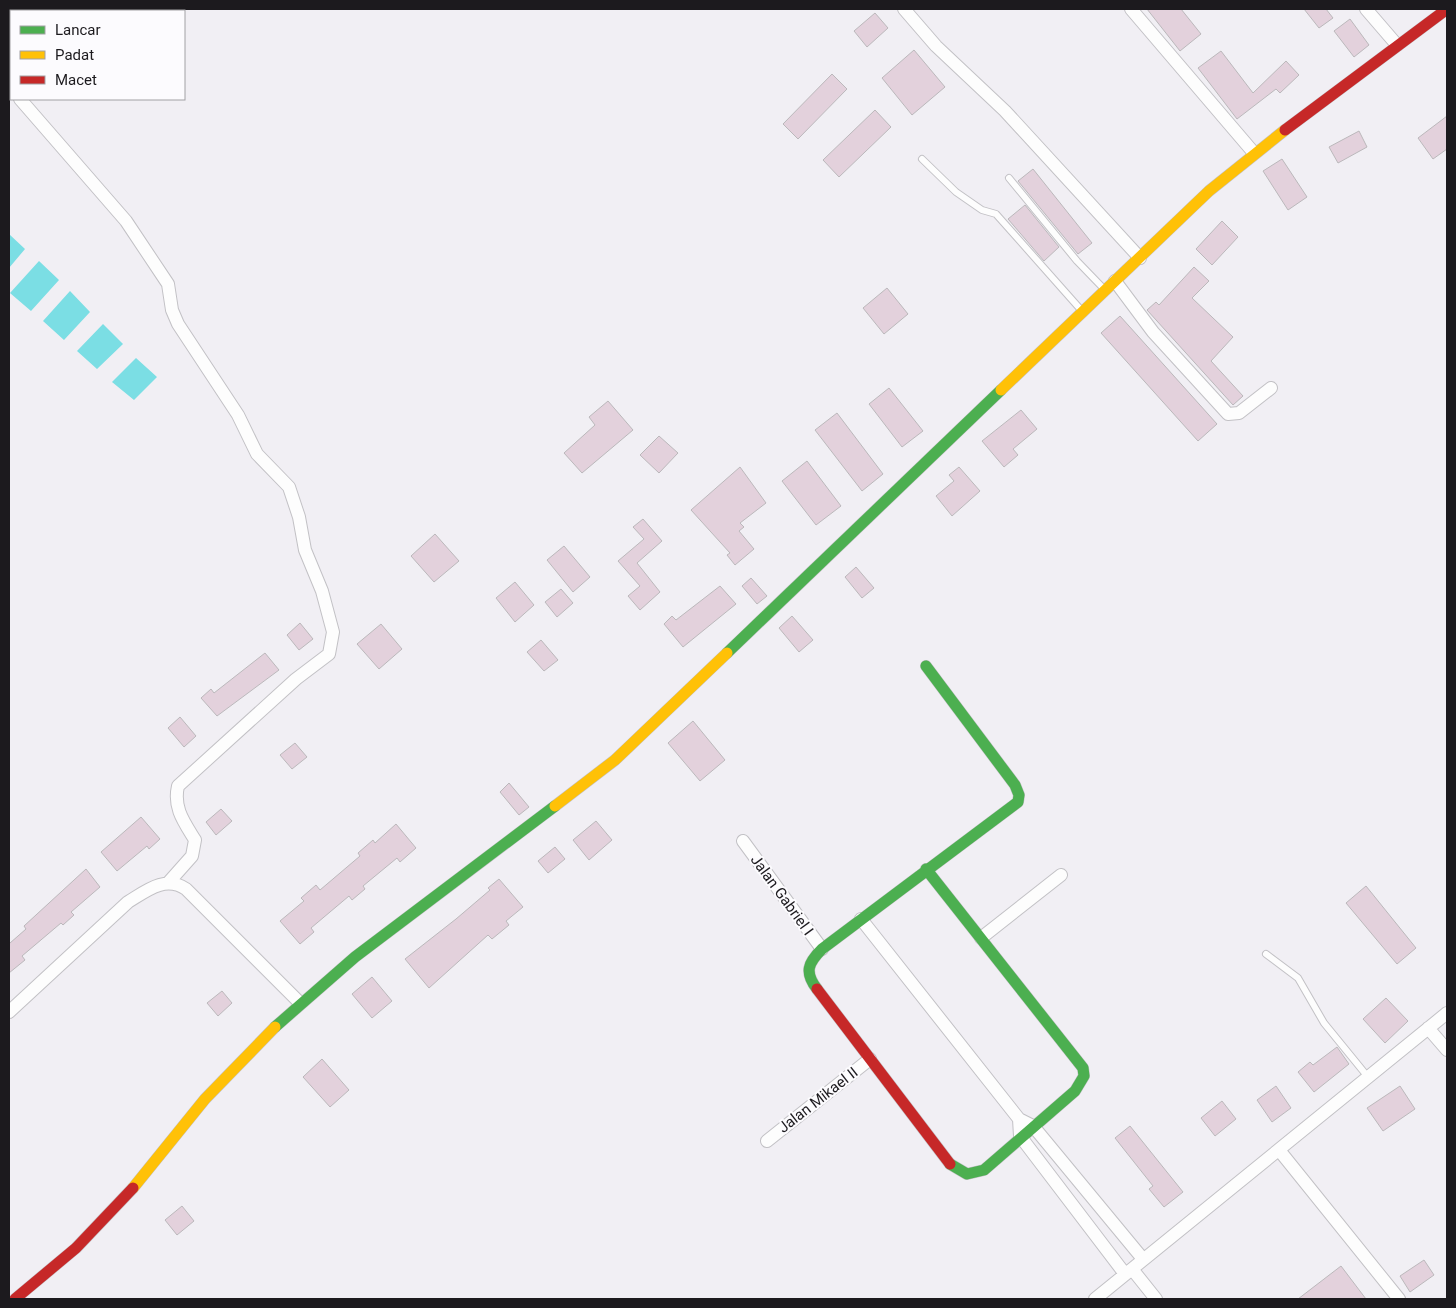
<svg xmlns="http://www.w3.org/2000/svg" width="1456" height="1308" font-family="Roboto,sans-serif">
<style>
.water{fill:#7bdee4}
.building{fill:#e3d1dc;stroke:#bbb8bb}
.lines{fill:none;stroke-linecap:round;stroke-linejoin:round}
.lane-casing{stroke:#c2c1c5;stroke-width:8}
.street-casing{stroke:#c2c1c5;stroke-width:14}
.fast-casing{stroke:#c2c1c5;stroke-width:12}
.slow-casing{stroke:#c2c1c5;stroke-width:12}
.jam-casing{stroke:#c2c1c5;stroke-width:12}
.lane{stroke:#fdfdfd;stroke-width:6}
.street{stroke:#fdfdfd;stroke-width:12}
.fast{stroke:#4caf50;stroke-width:11}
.slow{stroke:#ffc107;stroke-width:11}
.jam{stroke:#c62828;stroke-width:11}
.labels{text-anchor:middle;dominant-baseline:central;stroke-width:4;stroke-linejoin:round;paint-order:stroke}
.street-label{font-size:15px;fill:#1c1a1e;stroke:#fcfbfe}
</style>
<rect width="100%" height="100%" fill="#f1eff4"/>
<path class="water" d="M9,234L25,249L9,268Z
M39,261L59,280L31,311L10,293Z
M70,291L90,312L64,340L43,321Z
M103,324L123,344L97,369L77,351Z
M136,358L157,377L134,400L112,382Z"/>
<path class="building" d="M1147,9H1181L1201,34L1180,51Z
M1304,9H1326L1333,18L1319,28Z
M875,13L888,28L867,47L854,31Z
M1350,19L1369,45L1354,57L1334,31Z
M914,50L945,87L912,115L882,78Z
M1221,51L1253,93L1286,61L1299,75L1280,93L1276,89L1237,119L1198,68Z
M832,74L847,89L798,139L783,124Z
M875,110L891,127L839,177L823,160Z
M1447,116V149L1433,159L1418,138Z
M1359,131L1367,147L1338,163L1329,147Z
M1282,159L1307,197L1288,210L1263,171Z
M1033,169L1092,243L1078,254L1018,181Z
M1025,205L1059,247L1044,261L1008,219Z
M1222,221L1238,237L1212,265L1196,249Z
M1194,267L1209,281L1192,298L1233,337L1211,361L1243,396L1233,405L1147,310L1156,302L1159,305Z
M887,288L908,314L884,334L863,308Z
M1120,316L1217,424L1198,441L1101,333Z
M889,388L923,431L902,447L869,404Z
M608,401L633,430L582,473L564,453L595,425L589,417Z
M1021,410L1037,429L1013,449L1018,455L1004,467L982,441Z
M837,413L883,474L862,491L815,430Z
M659,436L678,453L659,473L640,455Z
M807,461L841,506L816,525L782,481Z
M740,467L766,503L740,523L744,527L739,531L754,549L735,565L727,555L730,553L691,510Z
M959,467L980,491L952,516L936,496L954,481L949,475Z
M643,519L662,541L637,563L660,592L640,610L628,596L640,586L618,561L644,539L633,527Z
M435,534L459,561L434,582L411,556Z
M564,546L590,577L573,592L547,560Z
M856,567L874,588L862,598L845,577Z
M751,578L767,596L757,604L742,586Z
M515,582L534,605L515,622L496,598Z
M720,586L736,604L683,647L664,624L672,616L676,620Z
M561,589L573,603L557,617L545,602Z
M792,616L813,640L799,652L779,628Z
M300,623L313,639L299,650L287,635Z
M381,624L402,649L379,669L357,644Z
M541,640L558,660L544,671L527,652Z
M265,653L279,670L217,716L201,698L211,689L214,693Z
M180,717L196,736L184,747L168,728Z
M693,721L725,760L700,781L668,743Z
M295,743L307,757L292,769L280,755Z
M509,783L529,807L519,815L500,792Z
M221,809L232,821L216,835L206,822Z
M141,817L160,839L149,849L147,846L117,871L101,852Z
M596,821L612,840L589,860L573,840Z
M396,824L416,848L400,862L397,858L363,886L365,889L352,900L349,896L311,928L314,932L300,944L280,921L304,901L301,898L316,885L320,890L360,856L358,853L373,840L375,843Z
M555,847L565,859L548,873L538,861Z
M86,869L100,887L71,912L74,915L63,925L61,923L22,956L25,960L9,973V941L10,943L26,929L24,926Z
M499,879L523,907L506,921L509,925L492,939L488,935L429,988L405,959L456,919L490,890L488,888Z
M1366,886L1416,948L1397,964L1346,903Z
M372,977L392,1001L372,1018L352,994Z
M222,991L232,1003L218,1016L207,1003Z
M1386,998L1408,1021L1385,1043L1363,1019Z
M1337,1047L1349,1064L1314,1092L1298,1072L1310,1062L1313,1065Z
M322,1059L349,1090L330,1107L303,1077Z
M1276,1086L1291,1108L1272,1122L1257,1100Z
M1400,1086L1415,1109L1383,1131L1367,1108Z
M1222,1101L1236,1119L1215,1136L1201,1118Z
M1130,1126L1183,1192L1164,1207L1149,1189L1153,1186L1115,1138Z
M182,1206L194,1221L177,1235L165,1220Z
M1424,1260L1434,1275L1410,1292L1400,1276Z
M1341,1266L1366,1299H1298Z"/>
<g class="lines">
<defs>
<path id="lane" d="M922,159L956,192L982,210L996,214L1082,311
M1009,178L1077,261L1105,290
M1266,954L1298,978L1324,1023L1368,1077"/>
<path id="street" d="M904,9L936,46L1005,111L1140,258
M1131,9L1254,153
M1366,9L1397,45
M9,85L11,88
M20,99L126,221L168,284L172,310L178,324L238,415L257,454L289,487L299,517L305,550L322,591L333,632L329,654L296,679L178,786C173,808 184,822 195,840L192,856L168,883
M1115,281L1153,332L1228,414L1239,413L1271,388
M743,841L822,949
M861,919L1019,1119
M981,938L1061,875
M9,1012L128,902C146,891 165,875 186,889L300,1003
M1428,1028L1447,1050
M767,1141L870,1059
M1279,1150L1399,1299
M1132,1269L1156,1299
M1125,1274L1020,1136L1019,1119L1033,1126L1143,1259
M1095,1299L1447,1013"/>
<path id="fast" d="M727,653L1001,390
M926,869L1083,1068L1084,1076L1075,1091L984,1170L967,1174L950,1164
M817,989C804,972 808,963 822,949L1018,802L1019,795L1015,785L926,666
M275,1027L355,957L555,806"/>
<path id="slow" d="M1001,390L1209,191L1285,130
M555,806L615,760L727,653
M133,1188L205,1099L275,1027"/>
<path id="jam" d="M1285,130L1447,9
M817,989L950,1164
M15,1299L76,1248L133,1188"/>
</defs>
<use href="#lane" class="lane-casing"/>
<use href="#street" class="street-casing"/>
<use href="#fast" class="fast-casing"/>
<use href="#slow" class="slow-casing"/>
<use href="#jam" class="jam-casing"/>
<use href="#lane" class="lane"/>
<use href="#street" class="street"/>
<use href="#fast" class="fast"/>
<use href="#slow" class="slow"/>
<use href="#jam" class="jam"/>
</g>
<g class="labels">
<g class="street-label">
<text transform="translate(782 895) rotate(54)">Jalan Gabriel I</text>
<text transform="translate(818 1100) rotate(-38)">Jalan Mikael II</text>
</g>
</g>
<rect width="1456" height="1308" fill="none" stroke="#1c1a1e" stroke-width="20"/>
<rect x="10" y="10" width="175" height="90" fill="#fcfbfe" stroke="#a2a1a4"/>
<rect x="20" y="26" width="25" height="8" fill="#4caf50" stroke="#a2a1a4"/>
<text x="55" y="35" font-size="15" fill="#1c1a1e">Lancar</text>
<rect x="20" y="51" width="25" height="8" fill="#ffc107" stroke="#a2a1a4"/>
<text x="55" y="60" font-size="15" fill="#1c1a1e">Padat</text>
<rect x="20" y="76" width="25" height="8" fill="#c62828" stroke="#a2a1a4"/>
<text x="55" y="85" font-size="15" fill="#1c1a1e">Macet</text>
</svg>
